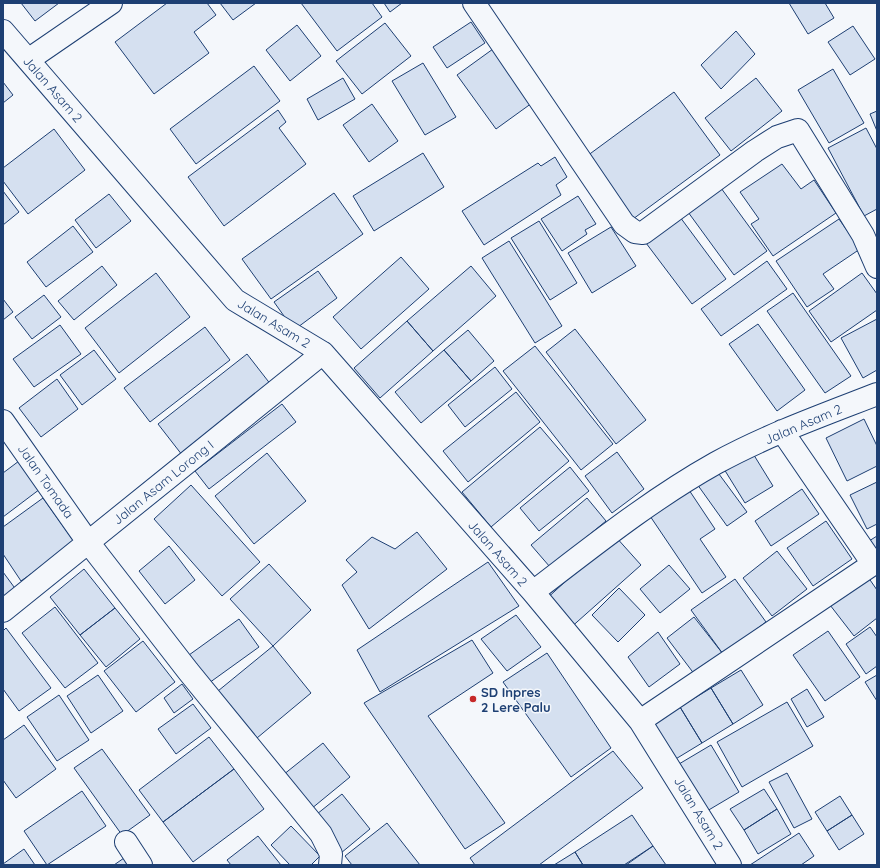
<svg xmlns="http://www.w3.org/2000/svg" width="880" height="868" font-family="Quicksand,sans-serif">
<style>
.building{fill:#d5e0f0;stroke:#1d3f73}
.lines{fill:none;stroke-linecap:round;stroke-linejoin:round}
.minor-casing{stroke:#1d3f73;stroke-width:24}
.minor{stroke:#f4f7fb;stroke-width:22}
.poi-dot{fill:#c62828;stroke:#f4f7fb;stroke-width:1.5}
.labels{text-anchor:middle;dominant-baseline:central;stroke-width:3;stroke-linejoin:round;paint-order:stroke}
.street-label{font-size:13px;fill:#1d3f73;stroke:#f4f7fb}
.poi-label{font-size:13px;font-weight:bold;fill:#1d3f73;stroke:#f4f7fb;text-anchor:start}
</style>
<rect width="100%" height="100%" fill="#f4f7fb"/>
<path class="building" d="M21,3H59L35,21Z
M167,3H207L216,15L194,32L209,53L154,94L115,42Z
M220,3H256L233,20Z
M301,3H372L382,17L337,51Z
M384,3H402L390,12Z
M789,3H825L834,18L808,34Z
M471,22L485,43L447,68L433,47Z
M385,23L411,56L362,94L336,61Z
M297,25L321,56L290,81L266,50Z
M853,26L875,59L850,75L828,42Z
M736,31L755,54L721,89L701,65Z
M493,49L532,103L496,129L457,75Z
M423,63L456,117L425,135L392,81Z
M254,66L280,101L196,164L170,129Z
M833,69L864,123L829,143L798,90Z
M343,78L355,99L318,120L307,99Z
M756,78L782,111L731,151L705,118Z
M3,82L13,95L3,103Z
M674,92L720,155L633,219L587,156Z
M372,104L398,141L369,162L343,125Z
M278,110L286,122L279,128L306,164L224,226L188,177Z
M877,111V131L870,114Z
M866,128L877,149V209L864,216L828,148Z
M54,129L85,170L28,214L3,181V168Z
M423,153L444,187L374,231L353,196Z
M555,157L567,177L556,185L561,195L484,245L462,211L538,163L541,166Z
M782,164L801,189L814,180L836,213L773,256L751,224L759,219L740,192Z
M721,188L767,251L734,275L688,212Z
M3,191L19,212L3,225Z
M334,193L363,234L271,299L242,259Z
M109,194L131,221L96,248L75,220Z
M578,196L596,224L585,230L587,234L562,251L541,219Z
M680,217L726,279L692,304L646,243Z
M839,219L860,249L823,274L834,289L807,307L776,261Z
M539,221L577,283L550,300L511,238Z
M73,226L93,252L46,287L27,262Z
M611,227L636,266L592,293L568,253Z
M509,241L562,326L535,343L482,258Z
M401,257L429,289L361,349L333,317Z
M767,261L787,289L721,336L701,309Z
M102,266L117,285L74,320L58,301Z
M471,266L496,296L433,351L407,321Z
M318,271L337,298L294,330L274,302Z
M156,273L190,317L119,373L85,328Z
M862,273L877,294V310L831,342L809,311Z
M793,293L851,376L825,393L767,311Z
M44,295L61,317L32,339L15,317Z
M3,299L13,312L3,320Z
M877,319V370L863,378L841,338Z
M407,321L433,351L380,398L354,368Z
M758,324L805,390L777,411L729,344Z
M60,325L81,354L34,387L13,359Z
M205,327L230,360L150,422L124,388Z
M575,329L646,420L616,444L546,352Z
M468,330L494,361L471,381L444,350Z
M535,346L613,444L581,470L503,371Z
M94,350L116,379L82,405L60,375Z
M444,350L471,381L421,423L395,392Z
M247,354L275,390L186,460L158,424Z
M495,367L512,389L465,427L448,405Z
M57,379L78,409L41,437L19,408Z
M516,392L540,422L468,482L443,451Z
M282,404L296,422L209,489L195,471Z
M864,419L877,446V466L847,481L826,438Z
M540,427L569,461L491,527L462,492Z
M617,452L644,489L612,513L585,476Z
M752,452L773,486L745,503L724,469Z
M267,453L306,501L254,544L215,496Z
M23,458L44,486L3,517V473Z
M570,467L589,491L539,531L520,508Z
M716,470L747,512L727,526L697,484Z
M877,482V524L867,529L850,495Z
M191,485L260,562L222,596L154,519Z
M802,489L819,514L771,546L755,521Z
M689,490L715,529L700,539L726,577L702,593L650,516Z
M43,498L75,543L21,581L3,554V527Z
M587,498L606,521L550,567L531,545Z
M826,521L852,559L813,586L787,548Z
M417,532L447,569L369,629L342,585L357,572L346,560L372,537L395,549Z
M615,536L641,565L568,630L543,602Z
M877,536V554L869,541Z
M169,546L195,580L165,604L139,571Z
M777,551L807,589L772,616L743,578Z
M488,562L519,606L380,692L357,650Z
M269,564L311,610L273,646L230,599Z
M669,565L690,589L660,613L640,589Z
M84,569L115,608L80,635L50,597Z
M3,572L17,591L3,601Z
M868,577L877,590V618L854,636L830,605Z
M735,579L766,622L723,654L691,610Z
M619,588L645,615L618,642L592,615Z
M55,607L98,663L65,688L22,633Z
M115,608L140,639L106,667L80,635Z
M516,615L541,647L507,671L481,639Z
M694,617L723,654L695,675L667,638Z
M239,619L259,647L209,683L189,655Z
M870,627L877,637V666L866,674L846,644Z
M6,628L51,688L19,711L3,689V631Z
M828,631L860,677L825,701L793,655Z
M658,632L680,664L649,687L628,657Z
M472,640L493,673L428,716L505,823L465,849L364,703Z
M143,641L175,682L136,712L104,671Z
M273,646L311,693L257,738L218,691Z
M547,653L611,748L571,777L503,682Z
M741,670L763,705L733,724L711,688Z
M98,675L123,711L91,733L67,696Z
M877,675V701L865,682Z
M182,684L193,699L174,713L164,698Z
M711,688L733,724L702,743L680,707Z
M807,689L824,717L807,727L791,699Z
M59,695L89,740L57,761L27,717Z
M787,702L813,746L742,787L717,742Z
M193,704L211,728L176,754L158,729Z
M680,707L702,743L674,760L652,724Z
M24,725L56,769L16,798L3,780V740Z
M209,737L234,769L163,822L139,790Z
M323,743L350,777L311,809L283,775Z
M711,745L739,792L707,811L679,764Z
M102,749L150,815L122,835L74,768Z
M613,751L643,788L539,865H475L470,858Z
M234,769L264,809L193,862L163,822Z
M787,773L812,819L794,828L769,782Z
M764,789L777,809L744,830L730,809Z
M82,791L106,826L47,865L24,831Z
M342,794L370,829L341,853L312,818Z
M840,796L852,815L827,831L815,812Z
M777,809L791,834L758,854L744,830Z
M632,815L653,846L624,865H583L575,852Z
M852,815L864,834L839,850L827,831Z
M387,823L420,865H352L345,856Z
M291,826L320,856L311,865H290L271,845Z
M799,833L814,856L801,865H750Z
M258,836L281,865H231L227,860Z
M653,846L666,865H626Z
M24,849L35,865H3V864Z
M575,852L583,865H554Z
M124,858L130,865H114Z"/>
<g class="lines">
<defs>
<path id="minor" d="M474,3L624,224L635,232L643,233L755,151L777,137L798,130L863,235L877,267
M3,31L235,300L323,353L533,592L640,721L730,865
M28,60L111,3
M3,421L88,542L188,671L321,834L331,854L330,865
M533,592C592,547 650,500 716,463C767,435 823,415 877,394
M3,611L323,353
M640,721L873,564L782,431
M126,842L141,865"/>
</defs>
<use href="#minor" class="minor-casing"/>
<use href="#minor" class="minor"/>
</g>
<circle class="poi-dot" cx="473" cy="699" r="4"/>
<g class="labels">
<g class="street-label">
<text transform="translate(53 89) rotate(49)">Jalan Asam 2</text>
<text transform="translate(274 323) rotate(31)">Jalan Asam 2</text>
<text transform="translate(803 424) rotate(-23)">Jalan Asam 2</text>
<text transform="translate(46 481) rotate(55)">Jalan Tomada</text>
<text transform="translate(163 482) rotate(-39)">Jalan Asam Lorong I</text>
<text transform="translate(498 553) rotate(49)">Jalan Asam 2</text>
<text transform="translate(699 813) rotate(59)">Jalan Asam 2</text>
</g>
<g class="poi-label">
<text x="481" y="692">SD Inpres<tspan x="481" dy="15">2 Lere Palu</tspan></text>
</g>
</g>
<rect width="880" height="868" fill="none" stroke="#1d3f73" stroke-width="8"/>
</svg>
